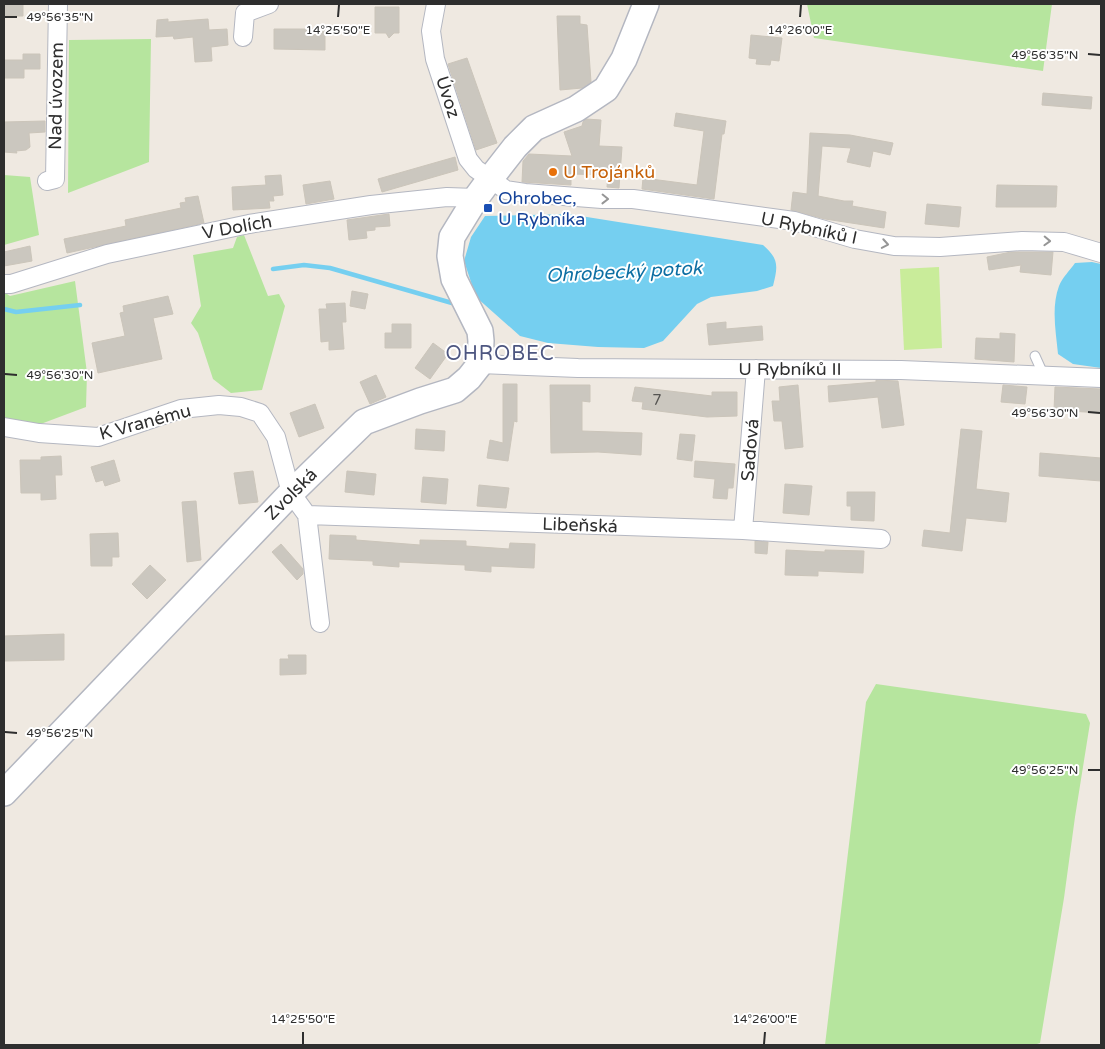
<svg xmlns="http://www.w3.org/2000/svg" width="1105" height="1049" font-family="'Varela Round',sans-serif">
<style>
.green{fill:#b6e59e}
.pitch{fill:#c9ec9a}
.water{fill:#75cff0}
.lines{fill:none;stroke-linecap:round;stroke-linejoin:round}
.stream{stroke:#75cff0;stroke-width:4.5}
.building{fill:#cbc7bf;stroke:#cbc5ba}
.lane-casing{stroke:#b4b7c1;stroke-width:11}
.street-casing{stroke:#b4b7c1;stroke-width:20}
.secondary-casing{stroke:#b4b7c1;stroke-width:28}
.lane{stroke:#fff;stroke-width:9}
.street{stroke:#fff;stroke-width:18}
.secondary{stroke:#fff;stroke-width:25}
.oneway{stroke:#969696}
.ticks{fill:none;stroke:#2e2e2e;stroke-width:2}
.food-dot{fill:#e8710a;stroke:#fff;stroke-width:2}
.transit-dot{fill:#1a4fb4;stroke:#fff;stroke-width:2}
.labels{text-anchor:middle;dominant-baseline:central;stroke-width:4;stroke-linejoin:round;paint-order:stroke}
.number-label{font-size:15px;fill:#555452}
.street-label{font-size:18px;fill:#2e2e2e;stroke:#fff}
.food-label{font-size:18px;fill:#c56008;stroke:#fff;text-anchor:start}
.transit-label{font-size:18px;fill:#164399;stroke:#fff;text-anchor:start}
.water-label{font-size:19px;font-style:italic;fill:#0d6fa3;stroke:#fff}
.quarter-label{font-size:20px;letter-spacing:1px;fill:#4d5680;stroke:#fff}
.ticks-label{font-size:12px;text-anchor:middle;fill:#2e2e2e;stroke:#fff;stroke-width:4;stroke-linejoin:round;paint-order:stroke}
</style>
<rect width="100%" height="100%" fill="#efe9e1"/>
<path class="green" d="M807,4H1052L1043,71L814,38Z
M151,39L149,162L68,193L69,40Z
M4,175L30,177L39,235L4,245Z
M244,235L268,296L279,294L285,306L262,390L231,393L213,379L198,333L191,323L201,306L193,255L233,248L237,237Z
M75,281L87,373L86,407L38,425L4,420V292L10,296Z
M876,684L1086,714L1090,723L1075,817L1064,898L1040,1043L1034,1045H825L866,702Z"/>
<path class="pitch" d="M939,267L942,348L904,350L900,269Z"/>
<path class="water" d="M568,214L763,245C779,259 778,266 773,286L757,291L711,297L697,304L663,341L644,348L598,347L548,343L520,336L476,297L464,261L471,237L485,216Z
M1092,262L1101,264V368L1073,364L1058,354C1056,332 1051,308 1059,286C1062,278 1070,270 1075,263Z"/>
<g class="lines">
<path class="stream" d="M273,269L304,265L330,268L452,303
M4,309L16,312L80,305"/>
</g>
<path class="building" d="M4,4H23V16H4Z
M375,7H399V33H394L389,38L386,33H375Z
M557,16H580V24L587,25L591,82L582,88L560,90Z
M168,19V22L208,19L209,30L227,29L228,45L211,47L212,61L195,62L193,37L174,39L173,36L156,37L157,20Z
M274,29H325V50L274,49Z
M751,35L782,38L779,61L771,60L770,65L756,64L757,59L749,58Z
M23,54H40V69H24V78H4V60H23Z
M467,58L497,143L476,150L448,64Z
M1043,93L1092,97L1091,109L1042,105Z
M676,113L726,121L724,134H722L714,199L642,189L643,178L697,185L704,131L674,126Z
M586,119L601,120L599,146L622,147L619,188L607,187L608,175L571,174V185L522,182L523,161L529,154L572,156L564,132L582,126L583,122Z
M45,121V132L29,133L30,147L26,150L16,151L17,153L4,152V122Z
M810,133L850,135L893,143L890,155L873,151L870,167L847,162L851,148L822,146L818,196L844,201H853L852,206L886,212L884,228L825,219L791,210L793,192L807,194Z
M455,157L458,170L382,192L378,179Z
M281,175L283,195L273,196L274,201H269L270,208L233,210L232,187L266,185L265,176Z
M330,181L334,199L306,204L303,185Z
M997,185L1057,186L1056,207H996Z
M198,196L204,223L67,253L64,239L126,226L125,220L181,208L180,203L186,202L185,198Z
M927,204L961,207L959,227L925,224Z
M389,214L390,226L375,227V230L366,231L367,238L349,240L347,220Z
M30,246L32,261L4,266V252Z
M1011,252H1053L1051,275L1020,272L1021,265L989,270L987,257Z
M352,291L368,294L365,309L350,306Z
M168,296L173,314L153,318L162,359L98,373L92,343L125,336L120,313L124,312L123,306Z
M345,303L346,322H342L344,349L329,350V341L321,342L319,309H327L326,304Z
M726,322V329L762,326L763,340L709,345L707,324Z
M392,324H411V348H385V333H392Z
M1000,333L1015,334L1014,362L975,359L976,338L1000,339Z
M433,343L448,354L430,379L415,368Z
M376,375L386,397L370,404L360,382Z
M876,380L898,381L904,425L882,428L878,397L829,402L828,386L876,382Z
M503,384H517V422L514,421L508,461L487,458L490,440L503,443Z
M550,385H590V402L582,401V431L642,433L641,455L598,452L551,453Z
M798,385L803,447L785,449L782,421H774L772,401H780L779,387Z
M1003,385L1027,387L1025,404L1001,402Z
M635,387L712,396V392H737V416L707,417L642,409L643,402L632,401Z
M1055,387L1101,389V413L1054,410Z
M315,404L324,428L299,437L290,413Z
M416,429L445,431L444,451L415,449Z
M961,429L982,431L976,489L1009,493L1006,522L966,518L962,551L922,546L924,530L950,533Z
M680,434L695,435L692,461L677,459Z
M1040,453L1101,458V481L1039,476Z
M61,456L62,475H55L56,499L41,500V493H21L20,460H41V457Z
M114,460L120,481L105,486L103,480L96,482L91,467Z
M695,461L735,464L733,488H728L727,499L713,498L715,479L694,477Z
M253,471L258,502L239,504L234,473Z
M347,471L376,474L374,495L345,492Z
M423,477L448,479L446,504L421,502Z
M785,484L812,486L809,515L783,513Z
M479,485L509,488L506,508L477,506Z
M847,492H875L874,521L851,520V506H847Z
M196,501L201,560L187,562L182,502Z
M118,533L119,557H112V566H91L90,534Z
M330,535L356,536V540L420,545V540L466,541V546L509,549L510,543L535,544L534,568L491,566V572L465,570V565L399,562V567L373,565V561L329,559Z
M755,541L768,542L767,554L755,553Z
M281,544L303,569V574L297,580L272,552Z
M786,550L825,552V550L864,551L863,573L818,571V576L785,575Z
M150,565L166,580L147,599L132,584Z
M64,634V660L4,661V636Z
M288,655H306V674L280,675V659H289Z"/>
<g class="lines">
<defs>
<path id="lane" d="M1035,356L1044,376"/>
<path id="street" d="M436,4L431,31L435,59L468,159L476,169L506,190L525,193L602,199H633L794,221L855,239L894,246L940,247L1022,241L1064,242L1101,253
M243,37L245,13L269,4
M47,181L55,179L58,4
M4,284H11L107,254L249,224L371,205L447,197L476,198
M480,364L578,368L901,370L1101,378
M4,427L39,433L98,437L181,409L219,405L241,407L260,413L276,437L291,493L307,515L743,530L881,539
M307,515L320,623
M743,530L756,369"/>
<path id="secondary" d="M4,793L291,493L364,422L420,401L455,390L469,378L480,364L481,341L480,331L454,279L450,256L452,237L476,198L490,179L515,147L534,128L576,109L606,89L624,59L646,4"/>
</defs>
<use href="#lane" class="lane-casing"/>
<use href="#street" class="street-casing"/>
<use href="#secondary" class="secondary-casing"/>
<use href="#lane" class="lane"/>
<use href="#street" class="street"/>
<use href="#secondary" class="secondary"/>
</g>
<defs><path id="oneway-chevron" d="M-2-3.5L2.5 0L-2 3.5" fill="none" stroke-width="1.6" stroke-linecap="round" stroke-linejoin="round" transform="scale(1.25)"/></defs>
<g class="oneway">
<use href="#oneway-chevron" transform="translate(605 199) rotate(1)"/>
<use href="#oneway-chevron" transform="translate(1047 241) rotate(2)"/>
<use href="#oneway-chevron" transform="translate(885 244) rotate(10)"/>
</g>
<path class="ticks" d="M5,17H17M338,17L339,5M800,17L801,5M1088,54L1100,55M5,374L17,375M1088,412L1100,413M5,732L17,733M1088,770H1100M303,1044V1032M764,1044L765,1032"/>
<circle class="food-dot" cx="553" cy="172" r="5"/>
<rect class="transit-dot" x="483" y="203" width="10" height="10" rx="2.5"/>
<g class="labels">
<g class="number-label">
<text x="657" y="400">7</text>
</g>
<g class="street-label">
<text transform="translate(56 96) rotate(-89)">Nad úvozem</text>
<text transform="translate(448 97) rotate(72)">Úvoz</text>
<text transform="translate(237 227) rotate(-10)">V Dolích</text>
<text transform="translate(809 228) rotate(12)">U Rybníků I</text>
<text x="790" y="369">U Rybníků II</text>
<text transform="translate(145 422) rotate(-15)">K Vranému</text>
<text transform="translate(750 450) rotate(-85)">Sadová</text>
<text transform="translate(291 494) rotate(-45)">Zvolská</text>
<text transform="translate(580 525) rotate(2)">Libeňská</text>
</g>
<g class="food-label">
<text x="563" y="172">U Trojánků</text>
</g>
<g class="transit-label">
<text x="498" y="198">Ohrobec,<tspan x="498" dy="21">U Rybníka</tspan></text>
</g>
<g class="water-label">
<text transform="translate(624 272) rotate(-3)">Ohrobecký potok</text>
</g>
<g class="quarter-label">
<text x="500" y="354">OHROBEC</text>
</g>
</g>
<g class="ticks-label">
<text x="60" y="21">49°56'35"N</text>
<text x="338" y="34">14°25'50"E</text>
<text x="800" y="34">14°26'00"E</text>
<text x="1045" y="59">49°56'35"N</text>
<text x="60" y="379">49°56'30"N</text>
<text x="1045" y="417">49°56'30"N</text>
<text x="60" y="737">49°56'25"N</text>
<text x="1045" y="774">49°56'25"N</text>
<text x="303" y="1023">14°25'50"E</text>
<text x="765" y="1023">14°26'00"E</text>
</g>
<rect width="1105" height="1049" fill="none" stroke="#2e2e2e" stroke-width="10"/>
</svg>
